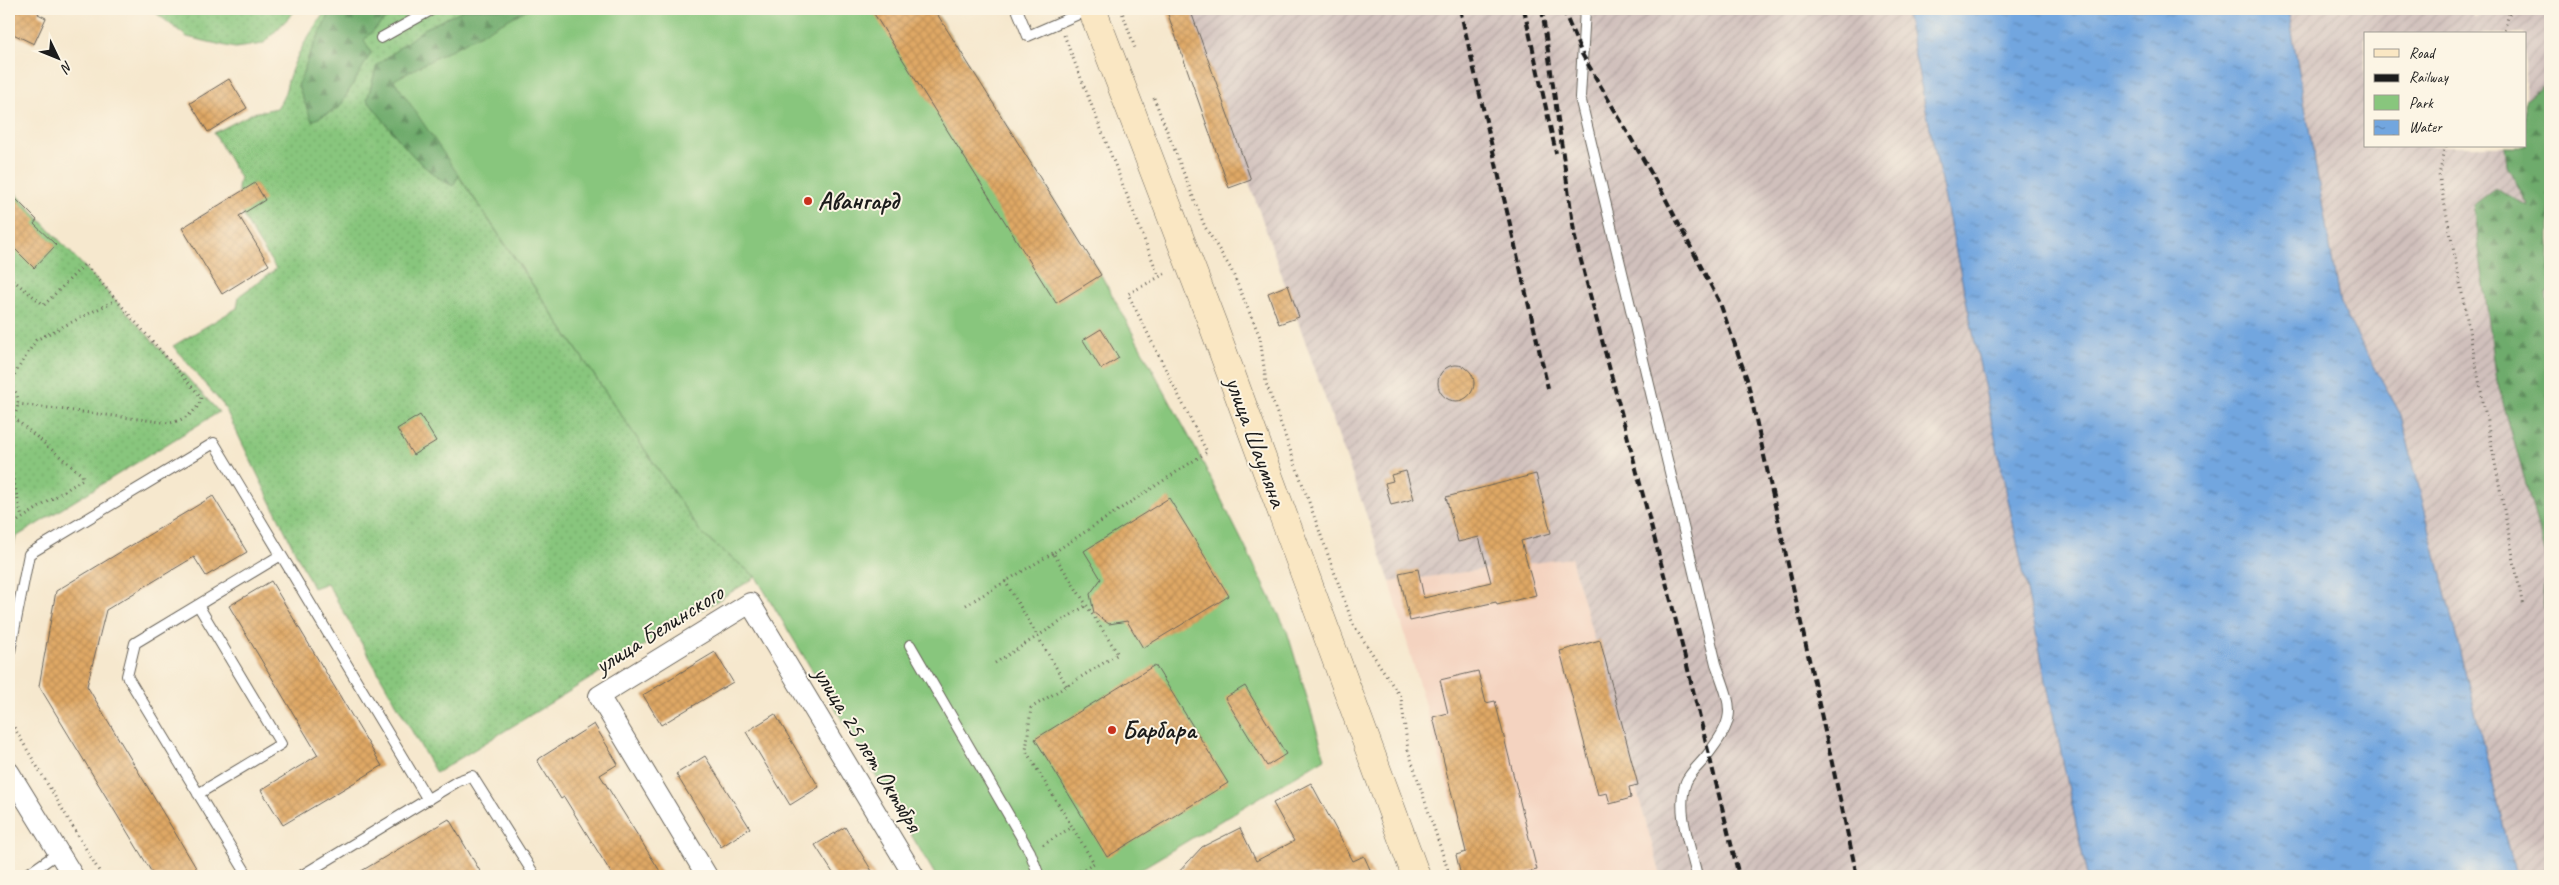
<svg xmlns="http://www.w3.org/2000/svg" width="2559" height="885" font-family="Caveat,sans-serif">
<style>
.built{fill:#f4d3c0}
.industrial{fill:url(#industrial-furrows);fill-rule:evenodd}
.green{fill:url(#green-dots);stroke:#52714c}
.forest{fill:url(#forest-firs);stroke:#456444}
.pitch{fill:#88c67d;stroke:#52714c}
.water{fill:url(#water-ripples);stroke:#47617e}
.building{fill:url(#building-cross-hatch)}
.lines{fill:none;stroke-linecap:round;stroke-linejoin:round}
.lane-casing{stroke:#68635a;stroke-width:12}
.street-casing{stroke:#68635a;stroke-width:22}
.secondary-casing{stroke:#68635a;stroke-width:29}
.path{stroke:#68635a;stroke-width:3;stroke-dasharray:1 4;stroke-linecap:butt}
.lane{stroke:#fff;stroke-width:10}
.street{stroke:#fff;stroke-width:20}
.secondary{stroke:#fae7c3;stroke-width:28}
.rail{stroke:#1c1c1c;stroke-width:4;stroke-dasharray:8 4;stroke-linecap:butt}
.poi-dot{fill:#c8321e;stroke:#fcf5e5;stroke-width:2}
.labels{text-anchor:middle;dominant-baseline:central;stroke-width:4;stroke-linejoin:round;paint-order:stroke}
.poi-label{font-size:25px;font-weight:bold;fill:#1c1c1c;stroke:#fcf5e5;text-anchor:start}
.street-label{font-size:25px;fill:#1c1c1c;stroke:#fcf5e5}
</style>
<defs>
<pattern id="industrial-furrows" width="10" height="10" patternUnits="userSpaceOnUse" patternTransform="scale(1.25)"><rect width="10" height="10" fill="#d0c0bc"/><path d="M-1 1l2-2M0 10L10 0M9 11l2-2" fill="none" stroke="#b2a4a1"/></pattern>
<pattern id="green-dots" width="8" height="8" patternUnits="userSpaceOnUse" patternTransform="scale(1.25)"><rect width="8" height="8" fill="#88c67d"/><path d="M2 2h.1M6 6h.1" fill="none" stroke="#75aa6b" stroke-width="1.8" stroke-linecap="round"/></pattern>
<pattern id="forest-firs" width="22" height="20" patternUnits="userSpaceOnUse" patternTransform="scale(1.25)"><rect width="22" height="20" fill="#6eab6c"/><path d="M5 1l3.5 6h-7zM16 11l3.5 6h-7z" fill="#5a8a58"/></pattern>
<pattern id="water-ripples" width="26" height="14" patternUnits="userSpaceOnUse" patternTransform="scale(1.25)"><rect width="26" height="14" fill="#72a6df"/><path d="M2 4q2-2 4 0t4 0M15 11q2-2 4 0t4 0" fill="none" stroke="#5d86b4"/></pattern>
<pattern id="building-cross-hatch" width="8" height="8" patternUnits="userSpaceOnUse" patternTransform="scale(1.25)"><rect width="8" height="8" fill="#dfa865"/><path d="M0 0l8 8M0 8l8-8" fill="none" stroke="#bf9057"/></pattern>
</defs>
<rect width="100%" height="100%" fill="#fcf5e5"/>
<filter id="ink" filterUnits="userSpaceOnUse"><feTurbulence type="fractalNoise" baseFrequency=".02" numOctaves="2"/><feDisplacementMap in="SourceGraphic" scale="10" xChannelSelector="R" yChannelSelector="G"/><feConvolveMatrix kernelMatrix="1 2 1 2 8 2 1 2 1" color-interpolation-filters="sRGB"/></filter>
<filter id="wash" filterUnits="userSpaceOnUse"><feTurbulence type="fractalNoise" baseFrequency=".0096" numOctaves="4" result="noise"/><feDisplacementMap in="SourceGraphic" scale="20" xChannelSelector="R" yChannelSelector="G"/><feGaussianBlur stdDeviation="1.12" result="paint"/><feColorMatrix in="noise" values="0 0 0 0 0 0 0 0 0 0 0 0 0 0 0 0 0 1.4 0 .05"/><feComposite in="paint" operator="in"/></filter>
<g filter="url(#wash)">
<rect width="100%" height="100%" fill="#f6e8ce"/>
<path class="built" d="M1571,557L1661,876H1473L1390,582Z"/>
<path class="industrial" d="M1188,9H1905L2087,876H1661L1571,558L1390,582Z
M2288,9H2473L2474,17L2494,9H2550V876H2516L2401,415L2340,304ZM2365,34H2525V146H2365Z"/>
<path class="green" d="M151,9H297L263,44L235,48L187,37Z
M327,9H519L394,81L702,534L756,577L436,773L327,583L313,588L224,406L173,346L237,308L239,296L276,269C261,243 230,209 240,178L214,133L253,113L277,108C288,92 285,85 292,69C300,47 314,28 327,9Z
M9,186L219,412L16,537L9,562Z"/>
<path class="forest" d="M332,9H404L384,20L364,40L371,53L339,108L312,121L298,86L310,53Z
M465,9H576L462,169L453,186C417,169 393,131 367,100L377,65L424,29Z
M2542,86L2550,105V293L2546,294L2550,320V611L2543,609L2547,559L2497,381L2473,205L2495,189L2529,206L2507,166L2505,146H2525V100Z"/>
<path class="pitch" d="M528,9H934L1101,275L1198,453L1287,631L1325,758L1129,876H936L756,577L702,534L394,80Z"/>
<path class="water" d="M1905,9H2288L2340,304L2401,415L2516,876H2087Z"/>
<g id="blocks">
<path class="building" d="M9,9H41L38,14L46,18L34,44L9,32Z
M871,9H934L1101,275L1056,303Z
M1166,9H1190L1251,180L1229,188Z
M229,79L247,108L208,132L190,103Z
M255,183L265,200L239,216L269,265L222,294L182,228Z
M9,192L37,220L34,224L56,245L34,268L9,243Z
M1288,285L1299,317L1279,324L1268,293Z
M1101,329L1119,358L1101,369L1083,340Z
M1438 383a18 18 0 1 1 36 0a18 18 0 1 1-36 0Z
M420,415L436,441L413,455L397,429Z
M1406,471L1414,499L1391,505L1385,483L1393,481L1391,475Z
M1536,474L1551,533L1521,541L1536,595L1497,605L1496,602L1410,621L1399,573L1418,569L1424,598L1491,582L1479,537L1458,542L1446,497Z
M213,496L247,552L206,576L194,557L106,610L87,686L201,876H154L39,686L56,591Z
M1169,498L1229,596L1143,648L1127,621L1109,624L1094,613L1090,594L1101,579L1084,551Z
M271,581L382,766L283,825L261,790L318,755L229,606Z
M1600,640L1638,785L1629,787L1631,798L1610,804L1607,793L1598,795L1560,651Z
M715,652L733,682L661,725L643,695Z
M1155,665L1228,783L1107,857L1035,739Z
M1478,671L1486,703L1495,701L1537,870L1511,876H1461L1456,855L1466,852L1433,717L1448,713L1440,680Z
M1245,686L1286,754L1267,766L1225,698Z
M775,714L819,787L790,805L746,732Z
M594,724L618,764L600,775L663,876H613L564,797L561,799L537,760Z
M705,756L750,828L721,847L676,774Z
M1311,783L1353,861L1364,856L1373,876H1175L1202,847L1240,828L1256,861L1294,841L1273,803Z
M449,819L483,876H353Z
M845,827L875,876H835L815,845Z"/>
</g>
</g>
<g filter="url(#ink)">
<use href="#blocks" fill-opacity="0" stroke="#68635a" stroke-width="1"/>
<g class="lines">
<defs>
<path id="lane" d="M1017,9L1028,36L1090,9
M1585,9L1580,97L1716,664C1733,711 1737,717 1705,758C1699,765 1689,774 1686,782C1675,811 1691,848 1697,876
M381,38L433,9
M198,605L281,744L198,794
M910,645L1030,852L1039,876
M9,656L29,554L214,443L428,800
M25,876L58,853
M248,876L127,676L135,643L281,555
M301,876L458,781L472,776L535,876"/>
<path id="street" d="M9,772L73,876
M707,876L599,696L750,603L914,876"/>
<path id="secondary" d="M1092,9L1213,325L1416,876"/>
</defs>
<use href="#lane" class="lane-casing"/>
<use href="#street" class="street-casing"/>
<use href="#secondary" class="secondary-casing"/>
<path class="path" d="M1121,9L1135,48
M2503,34L2509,14L2508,9
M1064,35L1159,277
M1154,98L1205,227L1231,269L1260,337L1266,383L1353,624L1401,698L1408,750L1450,876
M2446,146L2439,175L2523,607
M9,277L44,305L85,264L201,397C199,412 183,420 170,423L18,404
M9,383L36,340L116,300
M9,384C22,395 20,411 9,422
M9,460L22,518
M9,533L18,521L83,479L82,475L13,417
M1005,581L1067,686
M966,605L1053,553
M995,663L1087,605
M9,719L102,876
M1043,845L1072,827
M1071,876L1094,863L1026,751L1031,708L1118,654L1053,553L1207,452L1128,294L1168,272"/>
<use href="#lane" class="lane"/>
<use href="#street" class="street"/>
<use href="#secondary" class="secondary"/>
<path class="rail" d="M1460,9L1548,388
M1524,9L1556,153
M1542,9L1575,238L1671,601L1739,876
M1563,9L1582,54L1661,190L1720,303L1747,379L1857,876"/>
</g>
</g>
<g class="poi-dot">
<circle cx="808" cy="201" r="5"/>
<circle cx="1112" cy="730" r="5"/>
</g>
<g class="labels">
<g class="poi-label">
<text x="818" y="201">Авангард</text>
<text x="1122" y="730">Барбара</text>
</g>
<g class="street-label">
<text transform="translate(1256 442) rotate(70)">улица Шаумяна</text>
<text transform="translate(659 629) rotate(-32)">улица Белинского</text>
<text transform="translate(868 749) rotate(59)">улица 25 лет Октября</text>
</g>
</g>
<rect width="2559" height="885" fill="none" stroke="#fcf5e5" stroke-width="30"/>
<rect x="2364" y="32" width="162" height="115" fill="#fcf5e5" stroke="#a29e95"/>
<rect x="2374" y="49" width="25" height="8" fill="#fae7c3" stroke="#a29e95"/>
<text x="2409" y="58" font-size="15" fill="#1c1c1c">Road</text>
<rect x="2374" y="74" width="25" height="8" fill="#1c1c1c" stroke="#a29e95"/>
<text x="2409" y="82" font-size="15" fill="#1c1c1c">Railway</text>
<rect x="2374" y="95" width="25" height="15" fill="#88c67d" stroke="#a29e95"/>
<text x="2409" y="108" font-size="15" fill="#1c1c1c">Park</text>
<rect x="2374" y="120" width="25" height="15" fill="url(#water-ripples)" stroke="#a29e95"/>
<text x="2409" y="132" font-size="15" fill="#1c1c1c">Water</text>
<g transform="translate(58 58) rotate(133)" stroke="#fcf5e5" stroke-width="4" paint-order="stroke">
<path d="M0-4L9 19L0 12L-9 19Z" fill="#1c1c1c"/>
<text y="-8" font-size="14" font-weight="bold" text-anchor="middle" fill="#1c1c1c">N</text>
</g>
</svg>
